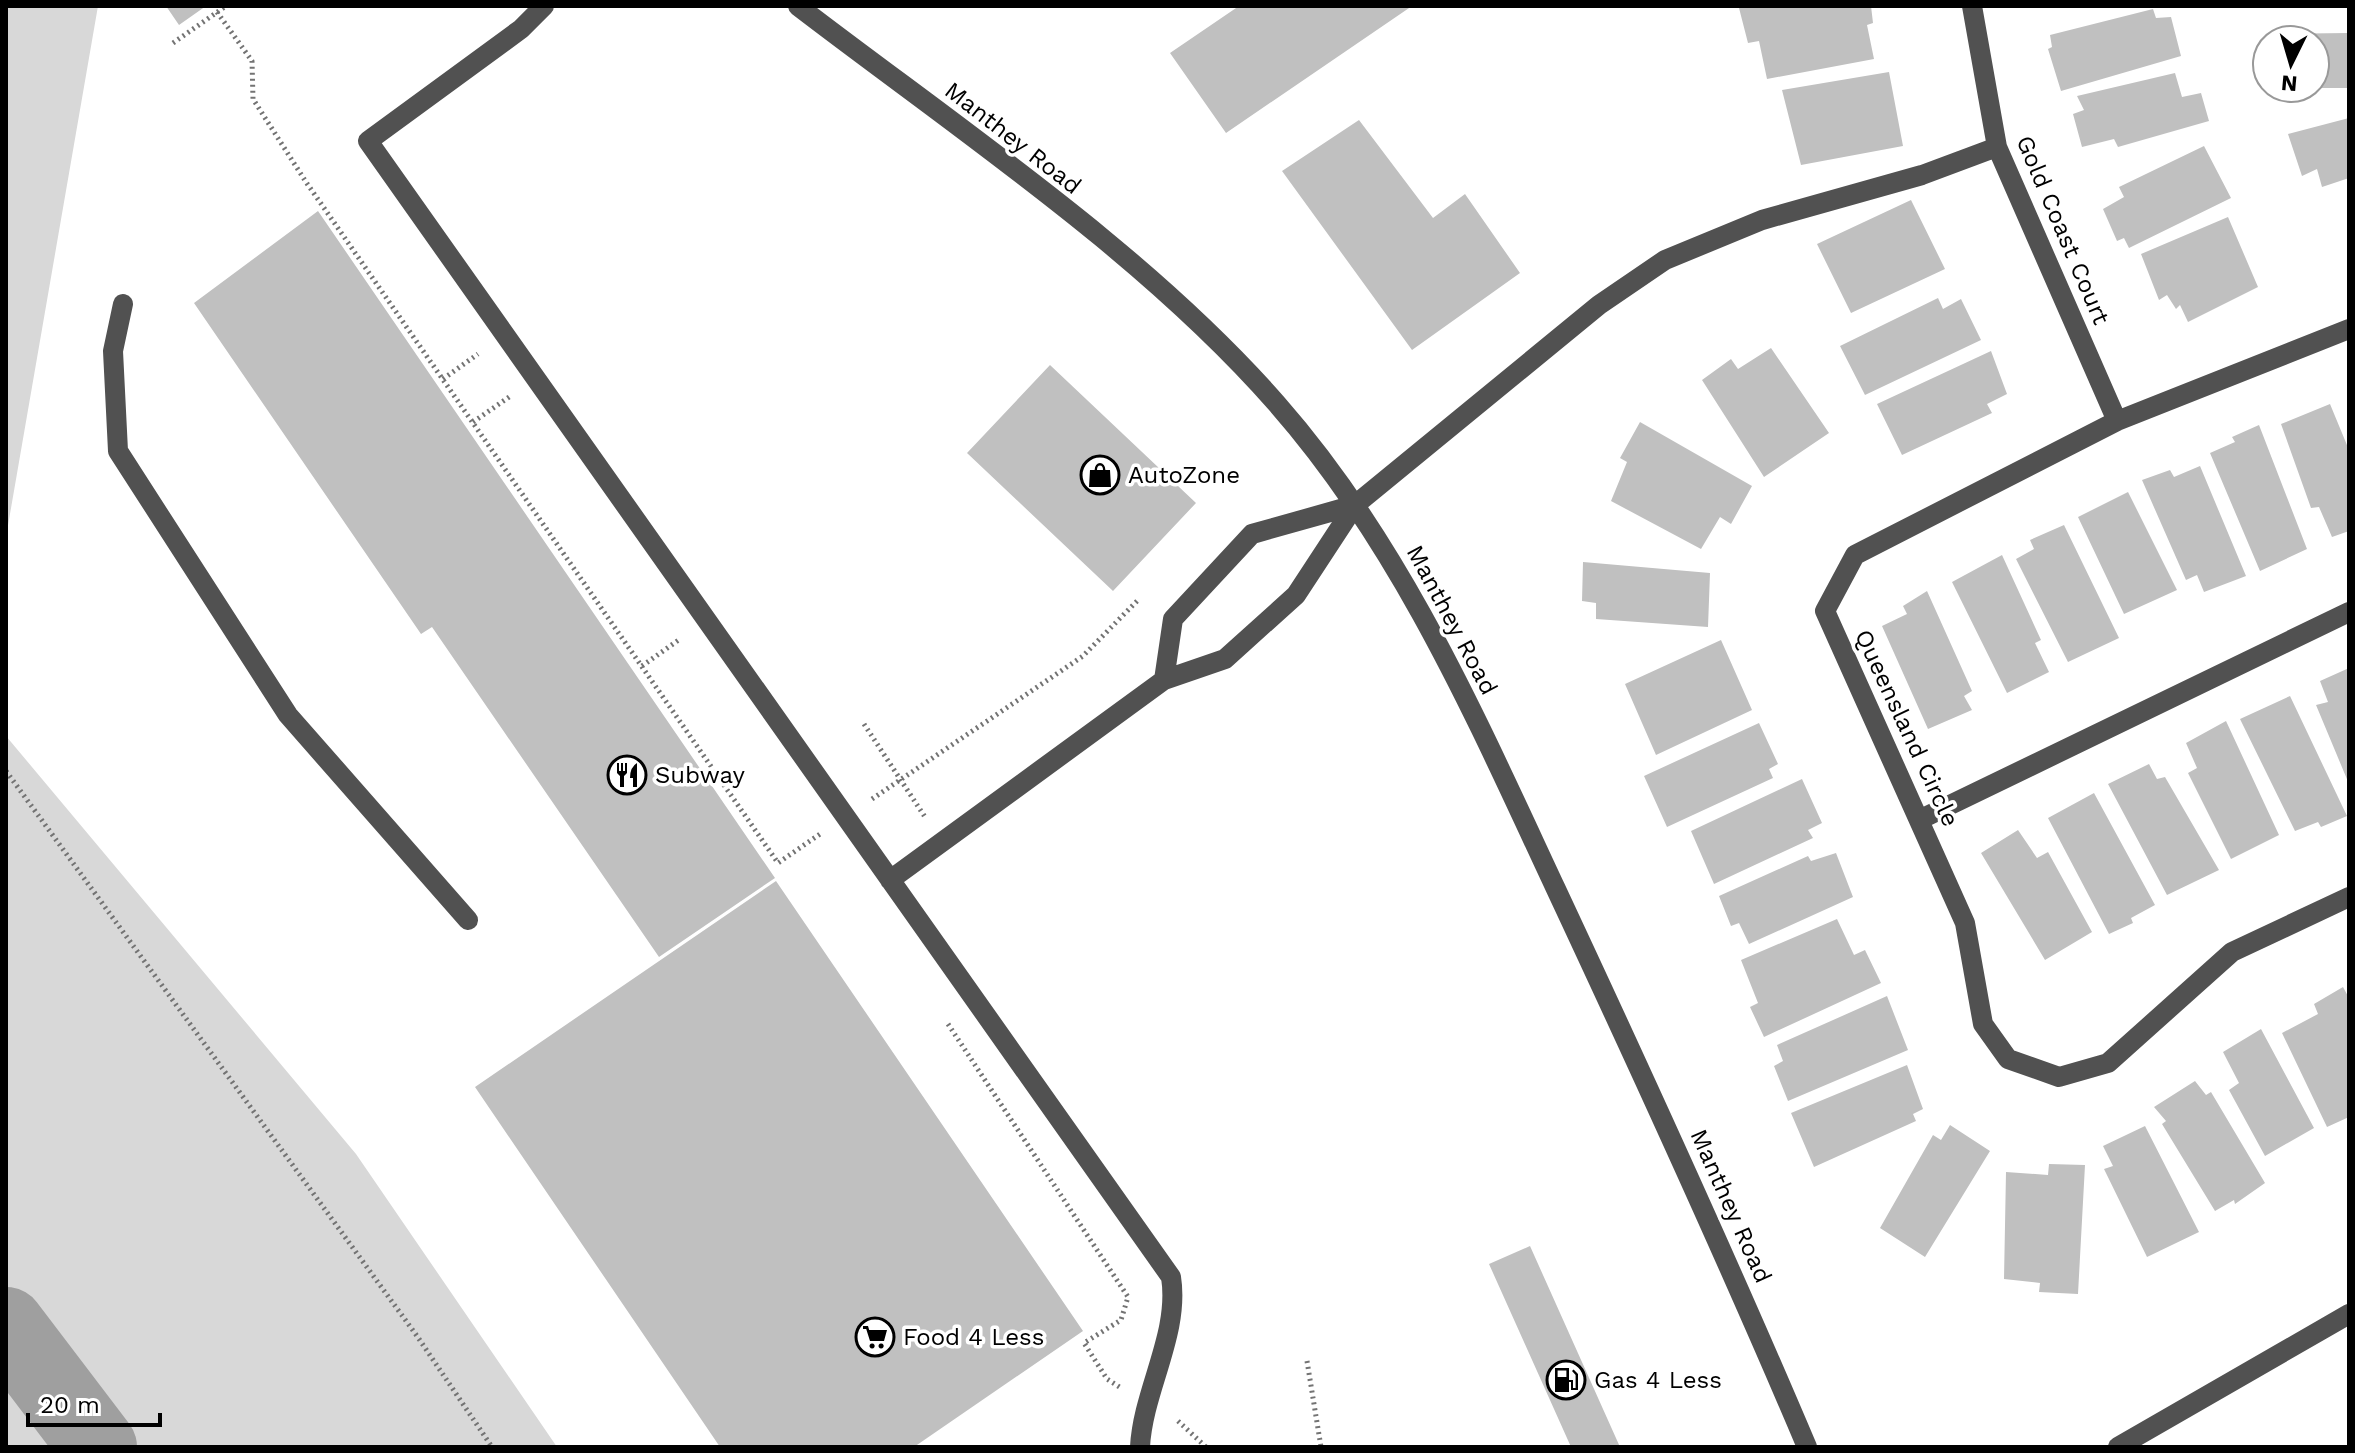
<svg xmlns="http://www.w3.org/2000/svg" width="2355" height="1453" font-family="'Work Sans',sans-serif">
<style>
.green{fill:#d8d8d8}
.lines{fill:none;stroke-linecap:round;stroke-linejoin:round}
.river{stroke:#9f9f9f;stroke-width:78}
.building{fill:#c0c0c0}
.path{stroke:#737373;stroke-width:5;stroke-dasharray:2 4;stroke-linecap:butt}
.minor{stroke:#515151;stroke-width:20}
.labels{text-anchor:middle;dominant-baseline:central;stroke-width:7;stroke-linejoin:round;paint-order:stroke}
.street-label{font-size:24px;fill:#000;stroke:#fff}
.poi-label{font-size:24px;fill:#000;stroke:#fff;text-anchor:start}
</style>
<rect width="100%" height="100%" fill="#fff"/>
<path class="green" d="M6,6H98L6,537Z
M6,736L356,1154L557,1447H6Z"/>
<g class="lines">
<path class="river" d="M6,1326L98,1447"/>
</g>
<path class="building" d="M166,6H206L179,25Z
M1239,6H1412L1226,133L1170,53Z
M1750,6H1871L1873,23L1867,25L1874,59L1767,79L1759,41L1748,43L1739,8Z
M2153,9L2156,18L2171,17L2181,56L2061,91L2048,49L2052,47L2050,35Z
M2349,33V88H2315V40H2277L2276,34Z
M1889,72L1903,146L1801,165L1782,90Z
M2175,73L2182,97L2201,93L2209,121L2118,147L2114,139L2082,147L2073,114L2084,110L2077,96Z
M2349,118V178L2322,187L2317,169L2302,176L2288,134Z
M1359,120L1433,218L1465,194L1520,273L1412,350L1282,171Z
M2204,146L2231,198L2129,248L2124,238L2117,241L2103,209L2124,197L2119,187Z
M1911,200L1945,269L1851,313L1817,244Z
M318,211L775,878L659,957L432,627L421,634L194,303Z
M2228,217L2258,287L2188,322L2180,305L2176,309L2167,295L2159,300L2141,254Z
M1938,298L1943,309L1961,299L1981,340L1865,395L1840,346Z
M1771,348L1829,433L1764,477L1702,380L1731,359L1738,369Z
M1991,351L2007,394L1987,404L1992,413L1902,455L1877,404Z
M1050,365L1196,503L1113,591L967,453Z
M2330,404L2349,450V531L2332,537L2319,507L2311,508L2281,424Z
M1640,422L1752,486L1731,524L1720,517L1701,549L1611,501L1627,462L1620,458Z
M2259,425L2307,549L2260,571L2210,453L2235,442L2232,437Z
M2200,466L2246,576L2204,592L2197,575L2186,580L2142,480L2170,470L2174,477Z
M2128,492L2177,590L2124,614L2078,517Z
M2064,525L2119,638L2068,662L2016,559L2034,549L2030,540Z
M2002,555L2041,640L2035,643L2049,672L2007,693L1952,582Z
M1583,562L1710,573L1708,627L1596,619V603L1582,601Z
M1927,591L1972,691L1964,696L1972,710L1928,729L1882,626L1907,614L1903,606Z
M1721,640L1752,710L1656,755L1625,684Z
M2349,668V784L2316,705L2328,702L2320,681Z
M2290,696L2347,816L2321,827L2318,822L2295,831L2240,719Z
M2226,721L2279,835L2231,859L2188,773L2197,768L2186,743Z
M1759,723L1778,764L1769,769L1773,778L1667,827L1644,776Z
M2149,764L2157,779L2165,777L2219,870L2167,895L2108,784Z
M1802,779L1822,823L1808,830L1813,838L1714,884L1691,831Z
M2094,793L2155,905L2131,918L2133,923L2109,934L2048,818Z
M2018,830L2037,858L2048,852L2092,932L2045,960L1981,853Z
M1836,853L1853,897L1749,944L1739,923L1731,926L1719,896L1808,856L1811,861Z
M776,881L1083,1331L914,1447H720L475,1087Z
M1837,919L1854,955L1865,950L1881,983L1764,1037L1750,1007L1758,1003L1741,960Z
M2343,987L2349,998V1117L2327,1127L2282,1033L2318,1014L2314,1004Z
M1887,996L1908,1050L1788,1101L1774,1066L1783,1061L1777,1045Z
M2261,1029L2314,1128L2265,1156L2229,1090L2239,1083L2223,1052Z
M1907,1065L1923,1109L1913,1114L1916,1121L1814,1167L1791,1113Z
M2195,1081L2206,1095L2211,1092L2265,1183L2235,1204L2234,1200L2215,1211L2162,1124L2166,1121L2154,1107Z
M1950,1125L1990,1151L1925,1257L1880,1228L1933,1135L1941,1140Z
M2145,1126L2199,1232L2147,1257L2104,1169L2113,1166L2103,1146Z
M2049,1164L2085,1165L2078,1294L2039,1292L2040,1283L2004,1279L2006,1172L2048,1175Z
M1530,1246L1620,1447H1571L1489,1264Z"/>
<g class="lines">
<path class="path" d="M217,12L252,61L253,99L306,182L778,863L820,834
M173,43L226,6
M443,379L478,354
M473,422L512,395
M642,666L680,639
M864,724L925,817
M6,771L417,1336L492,1447
M872,799L1083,656L1138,600
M948,1024L1128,1297L1121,1320L1084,1343L1107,1379L1121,1388
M1307,1361L1321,1447
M1178,1421L1206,1447"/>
<path class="minor" d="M544,6L521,29L368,141L1171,1277C1180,1334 1143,1390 1140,1447
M798,6C957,128 1145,253 1277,404C1401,545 1476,718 1555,887C1642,1073 1727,1258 1807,1447
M1972,6L1997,147L2117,421
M123,304L113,351L118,451L288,715L468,920
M2349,329L2117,421L1855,555L1825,611L1965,923L1983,1024L2008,1059L2059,1077L2108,1063L2232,952L2349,897
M1164,680L1173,619L1252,534L1355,505
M1921,819L2349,612
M890,880L1164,680L1225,659L1296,595L1355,505L1599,305L1665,260L1762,220L1922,175L1997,147
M2118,1447L2349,1314"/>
</g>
<defs>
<symbol id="shop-ring" viewBox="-11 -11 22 22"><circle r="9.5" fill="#fff" stroke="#000" stroke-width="1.5"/><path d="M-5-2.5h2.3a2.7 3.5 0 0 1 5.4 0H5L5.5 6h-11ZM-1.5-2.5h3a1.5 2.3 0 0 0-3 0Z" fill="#000"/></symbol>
<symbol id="restaurant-ring" viewBox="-11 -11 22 22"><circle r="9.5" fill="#fff" stroke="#000" stroke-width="1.5"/><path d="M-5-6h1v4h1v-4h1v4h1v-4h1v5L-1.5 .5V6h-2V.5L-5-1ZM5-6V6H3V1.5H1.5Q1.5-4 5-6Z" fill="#000"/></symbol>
<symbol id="supermarket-ring" viewBox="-11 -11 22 22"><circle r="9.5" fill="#fff" stroke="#000" stroke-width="1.5"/><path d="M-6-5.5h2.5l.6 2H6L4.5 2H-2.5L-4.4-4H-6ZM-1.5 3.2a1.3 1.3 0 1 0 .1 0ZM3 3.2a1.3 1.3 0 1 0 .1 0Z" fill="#000"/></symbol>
<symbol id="fuel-ring" viewBox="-11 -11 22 22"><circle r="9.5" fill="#fff" stroke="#000" stroke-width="1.5"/><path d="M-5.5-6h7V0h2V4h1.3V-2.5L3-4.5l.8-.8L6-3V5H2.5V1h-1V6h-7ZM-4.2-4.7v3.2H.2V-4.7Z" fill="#000"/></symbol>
</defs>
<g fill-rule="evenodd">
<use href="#shop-ring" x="1078" y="453" width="44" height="44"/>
<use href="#restaurant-ring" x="605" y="753" width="44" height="44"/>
<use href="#supermarket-ring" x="853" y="1315" width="44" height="44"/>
<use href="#fuel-ring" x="1544" y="1358" width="44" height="44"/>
</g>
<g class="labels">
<g class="street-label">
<text transform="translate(1013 138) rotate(38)">Manthey Road</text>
<text transform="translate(2063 230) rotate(67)">Gold Coast Court</text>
<text transform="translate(1452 620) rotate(62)">Manthey Road</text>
<text transform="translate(1907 728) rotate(65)">Queensland Circle</text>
<text transform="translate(1731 1206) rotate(66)">Manthey Road</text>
</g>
<g class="poi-label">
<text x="1128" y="475">AutoZone</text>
<text x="655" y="775">Subway</text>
<text x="903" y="1337">Food 4 Less</text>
<text x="1594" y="1380">Gas 4 Less</text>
</g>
</g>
<rect width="2355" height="1453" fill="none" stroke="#000000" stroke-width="16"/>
<g transform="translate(2291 64) rotate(185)"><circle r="38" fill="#ffffff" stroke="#999999" stroke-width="2"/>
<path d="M0-6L14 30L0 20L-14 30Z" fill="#000000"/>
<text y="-12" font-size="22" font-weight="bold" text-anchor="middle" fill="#000000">N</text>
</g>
<path d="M28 1413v12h132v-12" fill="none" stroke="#000000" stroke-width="4"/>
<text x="40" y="1413" font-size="24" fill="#000000" stroke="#ffffff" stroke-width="6" paint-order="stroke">20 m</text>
</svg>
